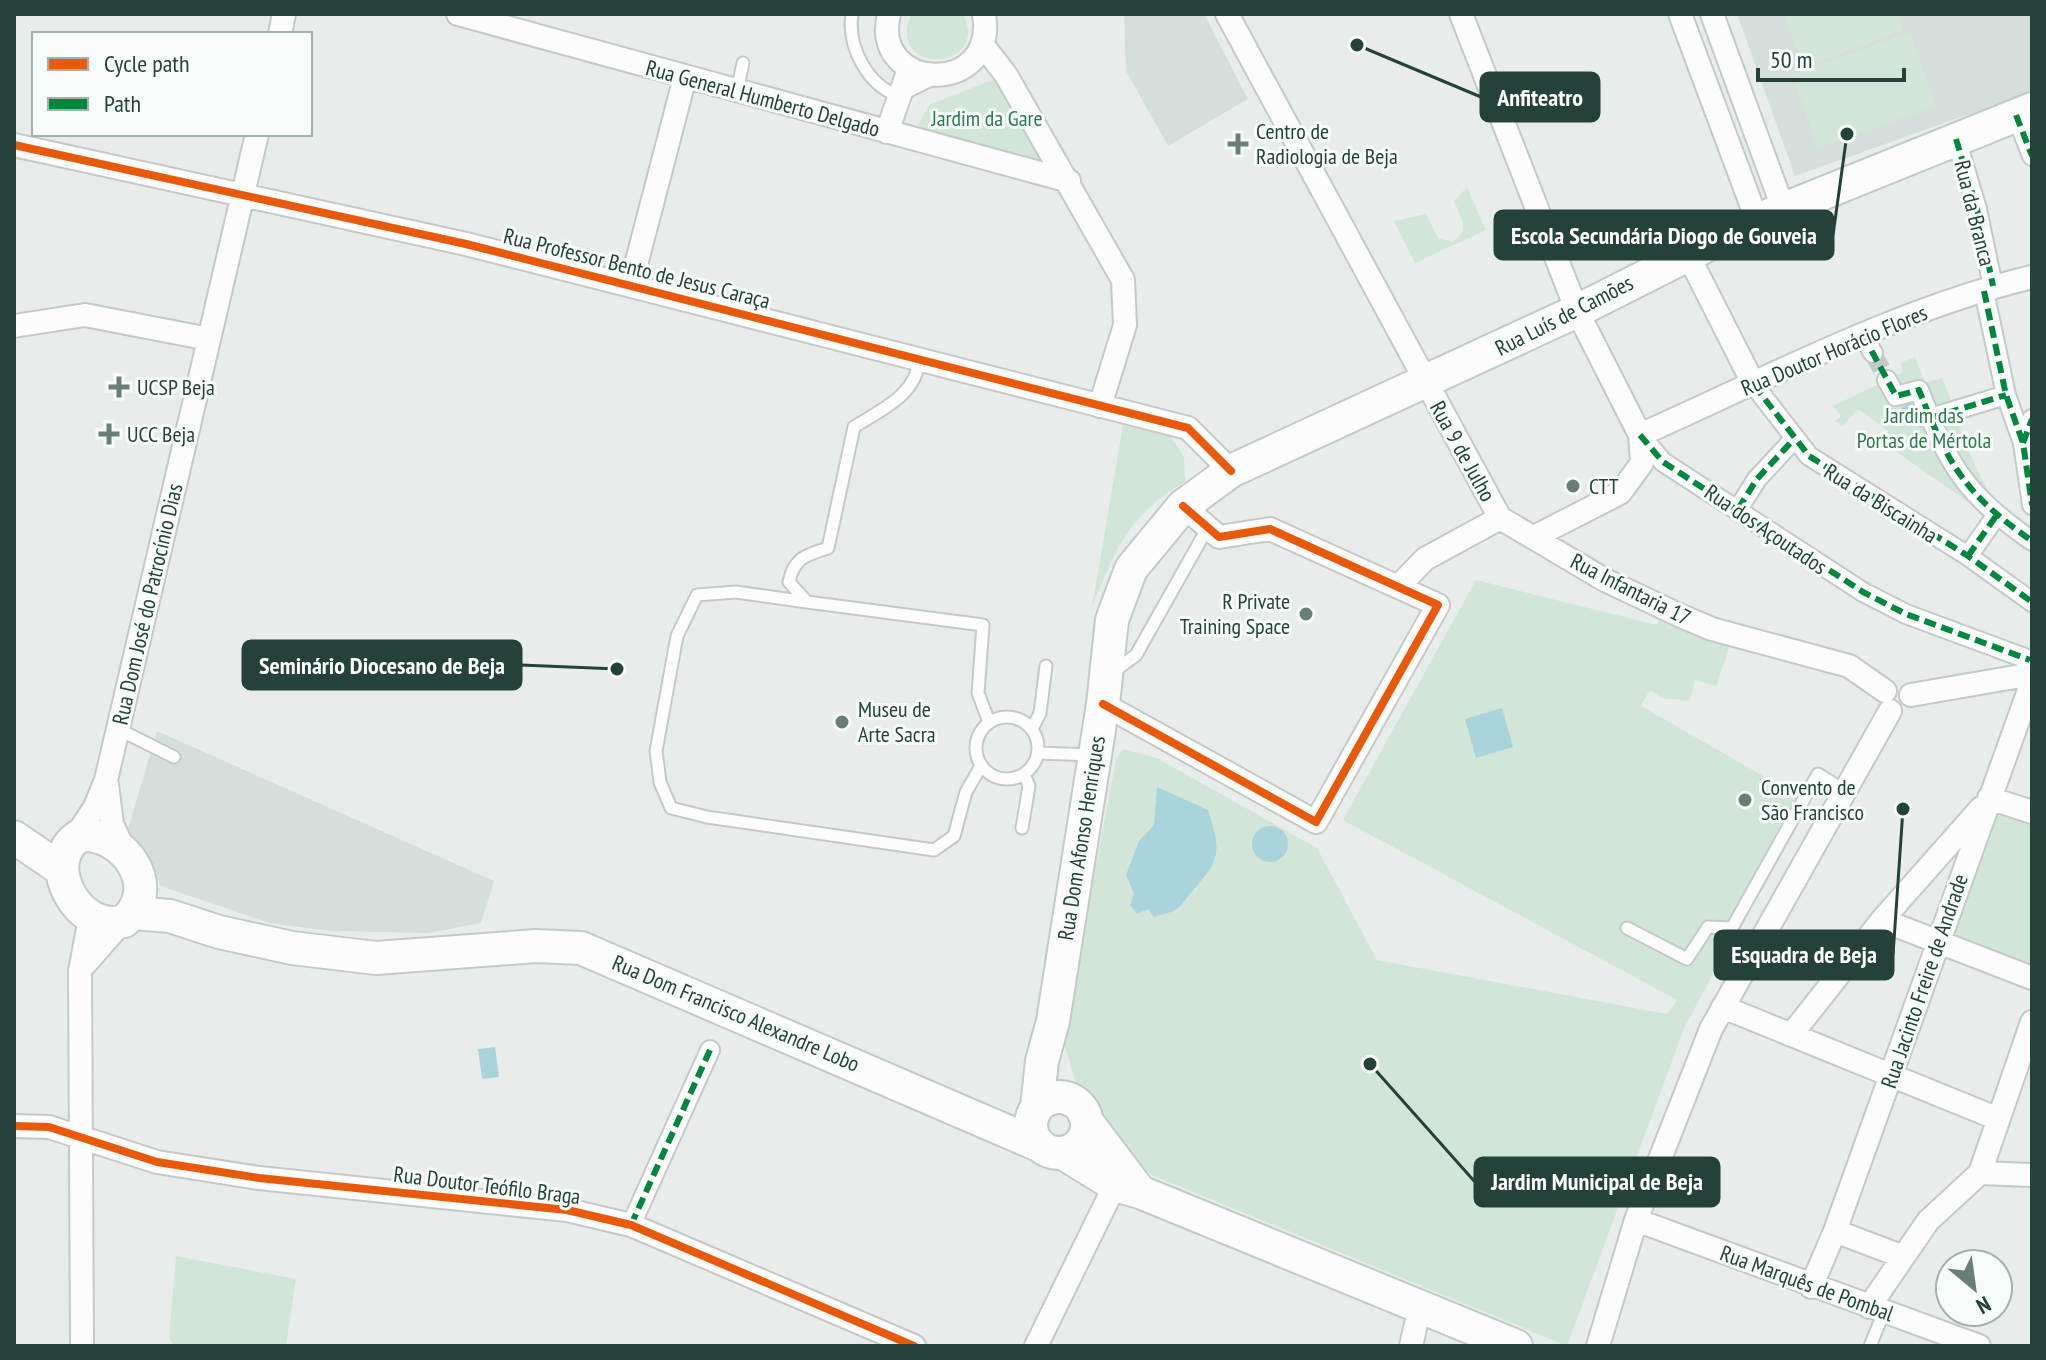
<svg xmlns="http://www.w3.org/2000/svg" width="2046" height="1360" font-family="'PT Sans Narrow',sans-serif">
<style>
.built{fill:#d6dedb}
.green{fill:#d1e6d8}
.water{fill:#a9d4db}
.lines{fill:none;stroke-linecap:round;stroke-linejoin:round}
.pedestrian-tunnel{stroke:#c1cbc8;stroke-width:18;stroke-dasharray:18 9;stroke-linecap:butt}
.service-casing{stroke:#c5cac8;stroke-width:15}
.pedestrian-casing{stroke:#c5cac8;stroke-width:22}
.minor-casing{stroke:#c5cac8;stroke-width:26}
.secondary-casing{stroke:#c3cbc8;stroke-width:36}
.service{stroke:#fcfcfc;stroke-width:11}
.pedestrian{stroke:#fcfcfc;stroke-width:18}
.minor{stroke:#fcfcfc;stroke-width:22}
.secondary{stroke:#fcfcfc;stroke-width:32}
.quiet{stroke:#00873e;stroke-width:6;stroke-dasharray:12 6;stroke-linecap:butt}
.cycleway-casing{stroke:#f7fbf9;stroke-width:13}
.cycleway{stroke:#e8590c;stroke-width:8}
.poi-dot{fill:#697e78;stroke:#f7fbf9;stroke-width:3}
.labels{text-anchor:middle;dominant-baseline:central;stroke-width:6;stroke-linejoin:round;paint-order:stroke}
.street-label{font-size:22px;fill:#24423a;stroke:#f7fbf9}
.park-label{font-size:22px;fill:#2d7a4b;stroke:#f7fbf9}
.poi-label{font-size:22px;fill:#24423a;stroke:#f7fbf9;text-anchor:start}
.leader{fill:none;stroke:#24423a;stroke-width:3}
.callout-dot{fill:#24423a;stroke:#f7fbf9;stroke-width:3}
.callout{fill:#24423a;stroke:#24423a;stroke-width:3}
.callout-label{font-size:24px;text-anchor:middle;font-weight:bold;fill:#fff}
</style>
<rect width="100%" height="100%" fill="#e8edeb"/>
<path class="built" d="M1124,14H1204L1248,99L1168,146L1126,71Z
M1737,14H2032V92L1795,176Z
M157,731L494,881L481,923L429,933L330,931L269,923L161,886L148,858L125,839Z"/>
<path class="green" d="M911,14H963C992,70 885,78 911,14Z
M1784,14H1897L1903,31L1803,67Z
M1910,32L1936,106L1818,148L1792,74Z
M1000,77L1051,168L914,134L929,105Z
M1467,187L1486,230L1415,263L1394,221L1426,214L1438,238L1452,242C1471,231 1461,217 1454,201Z
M1915,357L1925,383L1942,378C1962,426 1969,468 2001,508L1991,518L1881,441L1888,431L1858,409L1843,426L1835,421L1841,416L1833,406L1903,372L1900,363Z
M1123,425L1169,434L1184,457L1185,482C1131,511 1114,552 1092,607Z
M1476,580L1657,625L1661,613L1731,642L1716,686L1695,680L1690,701L1662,698L1650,690L1641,706L1807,801L1685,1026L1567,1346L1152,1175L1106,1134L1077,1088L1063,1039L1116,760L1123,749L1157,758L1317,848L1377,960L1667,1014L1677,1000L1343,820Z
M1999,807L2032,819V970L1951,940Z
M176,1256L296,1279L286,1346H174L169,1338Z"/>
<path class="water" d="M1910,402L1926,424L1920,428L1908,410L1889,424L1886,419Z
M1502,708L1513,747L1476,758L1465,719Z
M1157,787L1208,810C1221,850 1221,859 1194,889C1176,910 1183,909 1154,917L1148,909L1137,914L1130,905L1134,894L1126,875L1139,841L1154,825Z
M1252 844a18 18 0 1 1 36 0a18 18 0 1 1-36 0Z
M495,1047L499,1077L482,1079L478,1049Z"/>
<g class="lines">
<path class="pedestrian-tunnel" d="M1873,353L1887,380"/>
<defs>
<path id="service" d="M852,14C847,47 868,86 899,96L935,78
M737,91L743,63
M919,359C917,395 882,409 854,427L828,548C807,555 794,557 789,582L807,602L736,592L697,595L677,636L656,751L660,782L671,808L707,817L934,850L954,836L966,792L981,766
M807,602L983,625L978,693L989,722
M1113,672L1136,655L1207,529
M976 748a31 31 0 1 1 62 0a31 31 0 1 1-62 0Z
M118,729L174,757
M1032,729L1040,713L1046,666
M1038,753L1093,755
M1022,828L1029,786L1024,774
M1627,928L1687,959L1708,927L1732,928L1818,774L1844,790
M1870,1346L1884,1312"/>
<path id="pedestrian" d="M2016,115L2032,156
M1956,139L1977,209L1993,286
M1984,291L2006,395L2023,443L2032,505
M1863,335L1873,353
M1887,380L1896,396L1919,390C1949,466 1964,493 2032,541
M1754,385L1809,456L1968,556L2032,602
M1930,418L2006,395
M1640,435L1663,462L1863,592L1906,614L2030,660
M2023,443L2032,419
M1738,509L1757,479L1794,439
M1968,556L1996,516
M631,1225L710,1050"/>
<path id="minor" d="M458,14L1069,181
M889,14C870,92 998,98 984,14
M1227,14L1500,518
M1461,14L1577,311L1640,435L1642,463L1620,493L1534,537
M1680,14L1757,220
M1712,14L1783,208
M280,34L284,14
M982,44L1006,75L1123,280L1125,325L1100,406
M887,132L909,69
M14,145L466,244L1188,428L1231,471
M1687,253L1754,385
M631,284L685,77
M14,326L85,315L209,339
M1640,435C1768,378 1896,310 2032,277
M1500,518L1605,580L1681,616L1712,629L1849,666L1885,691
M1399,586L1425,559L1500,518
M1911,695L2032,674
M1103,704L1316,822L1438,605L1270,529L1219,537L1183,506
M107,785L112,824L124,850
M1989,798L2032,812
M74,839L95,807L106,780L257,134
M1882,920L2032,978
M80,970L122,922
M1723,1007L1996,1118
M1791,1035L1882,920L1981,808
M14,1126L49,1127L157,1162L259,1178L567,1210L631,1225L914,1346
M1980,1173L2032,1175
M1636,1220L1979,1346
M1835,1231L1901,1256
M1811,1287L1835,1231L2028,693L2031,674
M1869,1307L1928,1221L1980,1173L2032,1022
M82,1346L80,971L90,918
M1036,1346L1115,1185
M1411,1346L1420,1306
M1598,1346L1636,1220L1711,1029L1890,711"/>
<path id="secondary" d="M81,835C125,832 163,889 124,921C79,936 37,860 81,835Z
M14,837L62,870
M134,913L170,916L219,932L292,948L376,958L536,946L581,948L1041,1146
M1031 1125a28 28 0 1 1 56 0a28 28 0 1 1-56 0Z
M1037,1107L1042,1061L1053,1021L1103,704L1112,620L1131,569L1183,506L1231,471L1577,311L1757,220L2032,109
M1087,1122L1140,1192
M1063,1153L1115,1185L1140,1192L1516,1346"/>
</defs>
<use href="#service" class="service-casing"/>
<use href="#pedestrian" class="pedestrian-casing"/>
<use href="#minor" class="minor-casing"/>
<use href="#secondary" class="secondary-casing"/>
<use href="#service" class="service"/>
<use href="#pedestrian" class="pedestrian"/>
<use href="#minor" class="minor"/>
<use href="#secondary" class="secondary"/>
<path class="quiet" d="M2016,115L2032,156
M1956,139L1977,209L1993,286
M1984,291L2006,395L2023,443L2032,505
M1863,335L1896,396L1919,390C1949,466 1964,493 2032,541
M1754,385L1809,456L1968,556L2032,602
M1930,418L2006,395
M1640,435L1663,462L1863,592L1906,614L2030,660
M2023,443L2032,419
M1738,509L1757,479L1794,439
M1968,556L1996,516
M631,1225L710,1050"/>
<defs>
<path id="cycleway" d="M14,145L466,244L1188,428L1231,471
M1103,704L1316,822L1438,605L1270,529L1219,537L1183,506
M14,1126L49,1127L157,1162L259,1178L567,1210L631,1225L914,1346"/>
</defs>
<use href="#cycleway" class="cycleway-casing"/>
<use href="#cycleway" class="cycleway"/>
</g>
<g class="poi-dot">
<path d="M1234 132h8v8h8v8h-8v8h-8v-8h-8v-8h8z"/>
<path d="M115 375h8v8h8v8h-8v8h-8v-8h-8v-8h8z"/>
<path d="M105 422h8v8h8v8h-8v8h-8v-8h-8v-8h8z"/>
<circle cx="1573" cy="486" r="8"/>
<circle cx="1306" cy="614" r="8"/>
<circle cx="842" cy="722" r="8"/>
<circle cx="1745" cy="800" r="8"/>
</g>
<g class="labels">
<g class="street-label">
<text transform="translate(763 98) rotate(15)">Rua General Humberto Delgado</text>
<text transform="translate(1975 213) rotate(76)">Rua da Branca</text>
<text transform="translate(637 268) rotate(14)">Rua Professor Bento de Jesus Caraça</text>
<text transform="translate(1564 315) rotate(-27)">Rua Luís de Camões</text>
<text transform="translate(1834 350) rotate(-23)">Rua Doutor Horácio Flores</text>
<text transform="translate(1463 451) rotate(61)">Rua 9 de Julho</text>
<text transform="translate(1881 503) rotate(32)">Rua da Biscainha</text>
<text transform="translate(1766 529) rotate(34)">Rua dos Açoutados</text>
<text transform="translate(1631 589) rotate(27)">Rua Infantaria 17</text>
<text transform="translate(147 604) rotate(-77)">Rua Dom José do Patrocínio Dias</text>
<text transform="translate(1081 838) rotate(-81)">Rua Dom Afonso Henriques</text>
<text transform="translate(1924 981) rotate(-71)">Rua Jacinto Freire de Andrade</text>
<text transform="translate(736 1013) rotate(23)">Rua Dom Francisco Alexandre Lobo</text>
<text transform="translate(487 1185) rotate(7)">Rua Doutor Teófilo Braga</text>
<text transform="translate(1807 1283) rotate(20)">Rua Marquês de Pombal</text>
</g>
<g class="park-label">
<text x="987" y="118">Jardim da Gare</text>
<text x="1924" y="415">Jardim das<tspan x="1924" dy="25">Portas de Mértola</tspan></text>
</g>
<g class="poi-label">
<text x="1256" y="131">Centro de<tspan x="1256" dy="25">Radiologia de Beja</tspan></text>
<text x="137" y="387">UCSP Beja</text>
<text x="127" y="434">UCC Beja</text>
<text x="1589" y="486">CTT</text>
<text x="1290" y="601" text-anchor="end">R Private<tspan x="1290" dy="25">Training Space</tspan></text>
<text x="858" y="709">Museu de<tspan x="858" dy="25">Arte Sacra</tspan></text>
<text x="1761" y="787">Convento de<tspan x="1761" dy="25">São Francisco</tspan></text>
</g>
</g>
<path class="leader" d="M1357 45L1481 97M1847 134L1833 235M617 669L521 665M1903 809L1893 955M1370 1064L1475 1182"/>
<g class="callout-dot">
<circle cx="1357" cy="45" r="8"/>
<circle cx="1847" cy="134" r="8"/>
<circle cx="617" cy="669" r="8"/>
<circle cx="1903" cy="809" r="8"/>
<circle cx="1370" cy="1064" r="8"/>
</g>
<g class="callout">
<rect x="1481" y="73" width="118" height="48" rx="8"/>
<rect x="1495" y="211" width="338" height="48" rx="8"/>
<rect x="243" y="641" width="278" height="48" rx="8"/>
<rect x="1715" y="931" width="178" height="48" rx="8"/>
<rect x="1475" y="1158" width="244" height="48" rx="8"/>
</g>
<g class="callout-label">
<text x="1540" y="106">Anfiteatro</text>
<text x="1664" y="244">Escola Secundária Diogo de Gouveia</text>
<text x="382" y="674">Seminário Diocesano de Beja</text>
<text x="1804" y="963">Esquadra de Beja</text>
<text x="1597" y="1190">Jardim Municipal de Beja</text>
</g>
<rect width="2046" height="1360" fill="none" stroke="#24423a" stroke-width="32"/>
<rect x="32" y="32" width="280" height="104" fill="#f7fbf9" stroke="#a3b1ad" stroke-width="2"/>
<rect x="48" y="58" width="40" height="12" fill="#e8590c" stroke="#a3b1ad" stroke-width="2"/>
<text x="104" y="72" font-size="24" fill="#24423a">Cycle path</text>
<rect x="48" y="98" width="40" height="12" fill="#00873e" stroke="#a3b1ad" stroke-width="2"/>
<text x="104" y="112" font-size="24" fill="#24423a">Path</text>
<g transform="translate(1974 1288) rotate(151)"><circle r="38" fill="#f7fbf9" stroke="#a3b1ad" stroke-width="2"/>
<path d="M0-6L14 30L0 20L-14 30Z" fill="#697e78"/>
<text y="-12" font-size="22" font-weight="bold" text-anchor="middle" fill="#24423a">N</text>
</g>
<path d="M1758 68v12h146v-12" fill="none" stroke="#24423a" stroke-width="4"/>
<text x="1770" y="68" font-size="24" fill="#24423a" stroke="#f7fbf9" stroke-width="6" paint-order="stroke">50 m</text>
</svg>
